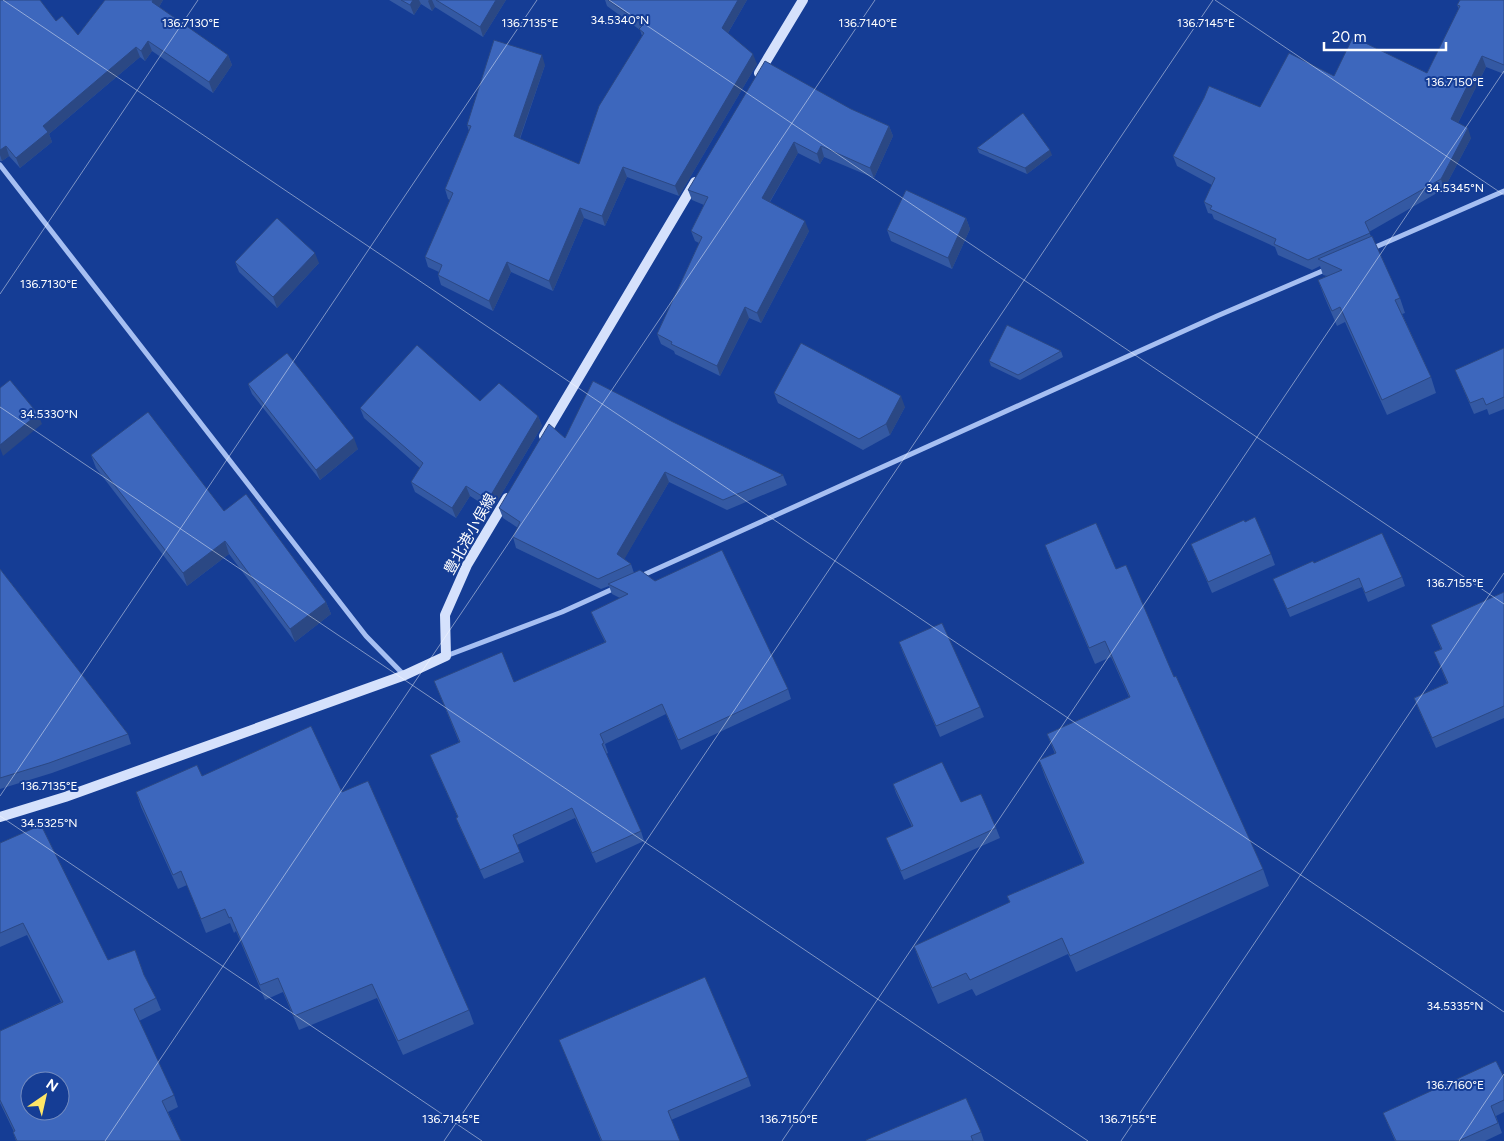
<svg xmlns="http://www.w3.org/2000/svg" width="1504" height="1141" font-family="Figtree,'Noto Sans JP',sans-serif">
<style>
.lines{fill:none;stroke-linecap:round;stroke-linejoin:round}
.street{stroke:#a6bff2;stroke-width:5}
.secondary{stroke:#d5e1fc;stroke-width:10}
.wall{fill:#3459a3}
.shaded-wall{fill:#2b4884}
.building{fill:#3d67bd;stroke:#2b4884;fill-rule:evenodd}
.ticks{fill:none;stroke:#fff;stroke-width:1;stroke-opacity:0.45}
.labels{text-anchor:middle;dominant-baseline:central;stroke-width:4;stroke-linejoin:round;paint-order:stroke}
.street-label{font-size:15px;fill:#fff;stroke:#153d95}
.ticks-label{font-size:12px;text-anchor:middle;fill:#fff;stroke:#153d95;stroke-width:4;stroke-linejoin:round;paint-order:stroke}
</style>
<rect width="100%" height="100%" fill="#153d95"/>
<g class="lines">
<path class="street" d="M0,165L366,636L404,675
M1371,249L1504,191
M641,576L1217,316L1327,269
M446,656L562,612L615,588"/>
<path class="secondary" d="M759,73L803,0
M544,436L695,182
M0,817L65,797L405,675L446,656L445,615L467,565L507,498"/>
</g>
<path class="wall" d="M0,0L56,21L78,35L105,0H163L159,7L228,55L232,65L213,93L152,51L145,61L140,57L49,134L52,142L20,168L9,156L2,161H0Z
M389,0H506L483,37L435,7L432,11L421,4L414,15Z
M605,0H747L728,33L757,64L679,196L627,177L605,226L584,218L553,291L511,272L493,311L441,285L438,275L439,272L428,267L425,257L450,200L448,199L445,189L469,131L467,125L545,65L520,139L579,164L642,36L640,30L607,6Z
M1504,0V74L1486,67L1458,123L1471,138L1444,189L1369,232L1400,298L1405,313L1402,314L1431,377L1436,393L1387,415L1345,322L1337,326L1324,296L1318,280L1327,276L1323,275L1320,266L1312,270L1278,255L1275,247L1214,219L1212,214L1208,213L1204,202L1212,185L1177,166L1173,156L1260,107L1334,76L1427,73L1459,9L1457,5Z
M851,109L889,126L893,136L874,178L824,157L820,164L798,153L770,202L809,231L761,323L749,318L720,376L675,354L674,351L661,344L657,334L699,243L695,241L691,231L704,205L692,200L688,190Z
M977,148L1052,155L1027,174L979,153Z
M966,218L970,229L952,269L891,241L887,230Z
M235,262L319,263L277,308L239,272Z
M1504,348V409L1489,415L1487,409L1474,414L1455,370Z
M1061,351L1063,357L1020,380L991,366L989,361Z
M248,384L358,449L320,480L252,394Z
M774,393L905,407L890,435L863,450L778,403Z
M360,408L538,416L542,426L492,510L470,496L456,518L415,492L411,482L420,468L364,418Z
M673,422L783,475L787,485L727,510L669,482L624,559L631,564L634,573L788,689L791,699L681,750L666,714L605,744L608,753L606,754L641,831L644,841L596,863L575,818L517,845L524,862L484,879L460,828L456,818H458L434,765L430,755L459,742L434,681L514,682L605,642L595,622L591,612L620,598L612,594L609,586L601,589L516,548L513,537L518,528L503,518L499,508L565,438Z
M91,455L224,511L326,602L331,614L295,642L229,554L187,586L96,468Z
M1191,544L1271,554L1275,565L1212,593L1195,554Z
M1045,545L1116,569L1174,677L1263,869L1269,886L1076,972L1068,954L976,996L972,989L938,1004L920,963L914,946L1010,903L1007,896L1083,863L1045,777L1039,760L1055,754L1047,734L1129,697L1111,657L1095,664L1051,561Z
M1314,563L1402,577L1405,586L1368,602L1362,587L1290,617L1273,579Z
M0,569L128,734L131,744L52,773L0,789Z
M1504,592V718L1436,748L1418,708L1414,698L1447,683L1434,652L1441,649L1431,625Z
M899,642L980,707L984,717L940,737L903,653Z
M202,776L342,792L469,1010L474,1024L403,1055L377,998L299,1030L283,992L265,1000L236,931L234,933L230,923L206,933L187,885L178,889L141,807L136,792Z
M893,784L961,802L996,828L1000,838L904,880L886,838L912,827L896,793Z
M0,843L108,960L144,975L156,998L161,1010L139,1021L174,1095L178,1107L168,1112L181,1141H16L13,1132H14L0,1103V1031L61,1002L27,935L0,947Z
M559,1040L748,1077L751,1086L671,1120L680,1141H601Z
M1504,1077V1112L1496,1116L1502,1133L1485,1141H1395L1383,1113Z
M981,1132L984,1141H866Z"/>
<path class="shaded-wall" d="M153,0H163L156,12L152,2Z
M413,0H419L421,4L414,15L410,5Z
M429,0H432L435,7L432,11L428,1Z
M496,0H506L483,37L480,27Z
M738,0H747L725,38L722,28Z
M148,41L152,51L145,61L141,51Z
M136,47L140,57L49,134L52,142L20,168L16,158L43,126Z
M753,54L757,64L679,196L675,186Z
M228,55L232,65L213,93L209,82Z
M542,55L545,65L517,146L514,136Z
M1482,56L1486,67L1455,129L1451,119Z
M889,126L893,136L874,178L870,168Z
M1468,128L1471,138L1444,189L1441,179Z
M794,142L798,153L766,208L762,198Z
M6,146L9,156L2,161L0,155V150Z
M821,146L824,157L820,164L817,154Z
M1050,150L1052,155L1027,174L1025,168Z
M623,167L627,177L605,226L602,216Z
M580,208L584,218L553,291L549,281Z
M966,218L970,229L952,269L948,258Z
M805,221L809,231L761,323L757,313Z
M315,253L319,263L277,308L273,297Z
M507,262L511,272L493,311L489,301Z
M745,307L749,318L720,376L717,366Z
M901,396L905,407L890,435L886,424Z
M38,414L42,424L3,456L0,448V445Z
M538,416L542,426L492,510L488,500Z
M354,438L358,449L320,480L316,470Z
M665,472L669,482L621,565L617,554Z
M466,486L470,496L456,518L452,508Z
M225,541L229,554L187,586L183,573Z
M326,602L331,614L295,642L290,629Z"/>
<path class="building" d="M0,0H40L56,21L62,16L78,35L105,0H153L152,2L228,55L209,82L148,41L141,51L136,47L43,126L48,132L16,158L6,146L0,150Z
M401,0H413L410,5Z
M436,0H496L480,27Z
M608,0H738L722,28L753,54L675,186L623,167L602,216L580,208L549,281L507,262L489,301L438,275L442,265L425,257L453,193L445,189L471,126L467,125L494,40L542,55L514,136L579,164L599,106L644,33L639,29L643,25Z
M1460,0H1504V65L1482,56L1451,119L1468,128L1441,179L1365,222L1370,233L1308,260L1274,244L1276,239L1210,209L1212,206L1204,202L1215,178L1173,156L1204,98L1209,86L1260,107L1289,53L1334,76L1353,37L1427,73L1460,6L1457,5Z
M765,61L851,109L889,126L870,168L821,146L817,154L794,142L762,198L805,221L757,313L745,307L717,366L671,344L672,342L657,334L702,237L691,231L708,197L688,190Z
M1023,113L1050,150L1025,168L977,148Z
M906,190L966,218L948,258L887,230Z
M277,218L315,253L273,297L235,262Z
M1372,236L1400,298L1395,300L1431,377L1382,400L1340,307L1332,311L1318,280L1342,270L1318,259Z
M1007,325L1061,351L1018,375L989,361Z
M801,343L901,396L886,424L859,439L774,393Z
M417,345L480,401L499,383L538,416L488,500L466,486L452,508L411,482L423,463L360,408Z
M1504,348V397L1486,405L1483,398L1470,403L1455,370Z
M287,353L354,438L316,470L248,384Z
M10,380L38,414L0,445V388Z
M593,381L673,422L783,475L723,500L665,472L617,554L631,564L598,579L513,537L520,522L499,508L549,424L565,438Z
M148,412L224,511L246,494L326,602L290,629L225,541L183,573L91,455Z
M1255,517L1271,554L1208,582L1191,544L1244,520L1245,522Z
M1096,523L1116,569L1126,565L1174,677L1176,676L1263,869L1070,956L1062,938L970,980L966,973L932,988L914,946L1010,902L1007,896L1084,863L1039,760L1056,753L1047,734L1130,697L1105,641L1089,648L1045,545Z
M1382,533L1402,577L1365,593L1359,578L1287,609L1273,579L1313,561L1314,563Z
M722,550L788,689L678,740L662,704L600,734L604,743L602,744L641,831L592,853L572,808L513,835L520,852L480,870L456,818L458,817L430,755L460,742L434,681L502,652L514,682L606,642L591,612L628,594L608,584L640,570L655,581Z
M0,569L128,734L49,763L0,778Z
M1504,592V706L1432,738L1414,698L1448,683L1434,652L1442,649L1431,625Z
M942,623L980,707L936,726L899,642Z
M311,726L342,792L368,781L469,1010L398,1041L372,984L294,1016L278,978L260,985L231,917L229,918L225,909L201,919L181,871L173,875L136,792L197,765L202,776Z
M942,762L961,802L981,794L996,828L901,871L886,838L913,826L893,784Z
M41,825L108,960L135,950L144,975L156,998L134,1009L174,1095L162,1101L181,1141H17L13,1132L15,1131L0,1100V1031L63,1002L23,923L0,933V843ZM30,1081H60V1111H30Z
M705,977L748,1077L668,1111L680,1141H602L559,1040Z
M1496,1061L1504,1077V1100L1491,1106L1498,1123L1458,1141H1396L1383,1113Z
M966,1098L981,1132L971,1136L973,1141H866V1140Z"/>
<path class="ticks" d="M3,0L1504,1012M609,0L1504,604M1215,0L1504,195M0,294L198,0M0,407L1088,1141M0,796L537,0M0,816L482,1141M105,1141L875,0M444,1141L1213,0M782,1141L1504,71M1121,1141L1504,573M1459,1141L1504,1074"/>
<g class="labels">
<g class="street-label">
<text transform="translate(470 534) rotate(-61)">豊北港小俣線</text>
</g>
</g>
<g class="ticks-label">
<text x="620" y="24">34.5340°N</text>
<text x="191" y="27">136.7130°E</text>
<text x="530" y="27">136.7135°E</text>
<text x="1206" y="27">136.7145°E</text>
<text x="868" y="27">136.7140°E</text>
<text x="1455" y="86">136.7150°E</text>
<text x="1455" y="192">34.5345°N</text>
<text x="49" y="288">136.7130°E</text>
<text x="49" y="418">34.5330°N</text>
<text x="1455" y="587">136.7155°E</text>
<text x="49" y="790">136.7135°E</text>
<text x="49" y="827">34.5325°N</text>
<text x="1455" y="1010">34.5335°N</text>
<text x="1455" y="1089">136.7160°E</text>
<text x="451" y="1123">136.7145°E</text>
<text x="789" y="1123">136.7150°E</text>
<text x="1128" y="1123">136.7155°E</text>
</g>
<g transform="translate(45 1096) rotate(34)"><circle r="24" fill="#153d95" stroke="#738bbf"/>
<path d="M0-4L9 19L0 12L-9 19Z" fill="#ffe666"/>
<text y="-8" font-size="14" font-weight="bold" text-anchor="middle" fill="#ffffff">N</text>
</g>
<path d="M1324 42v8h122v-8" fill="none" stroke="#ffffff" stroke-width="2.5"/>
<text x="1332" y="42" font-size="15" fill="#ffffff" stroke="#153d95" stroke-width="4" paint-order="stroke">20 m</text>
</svg>
